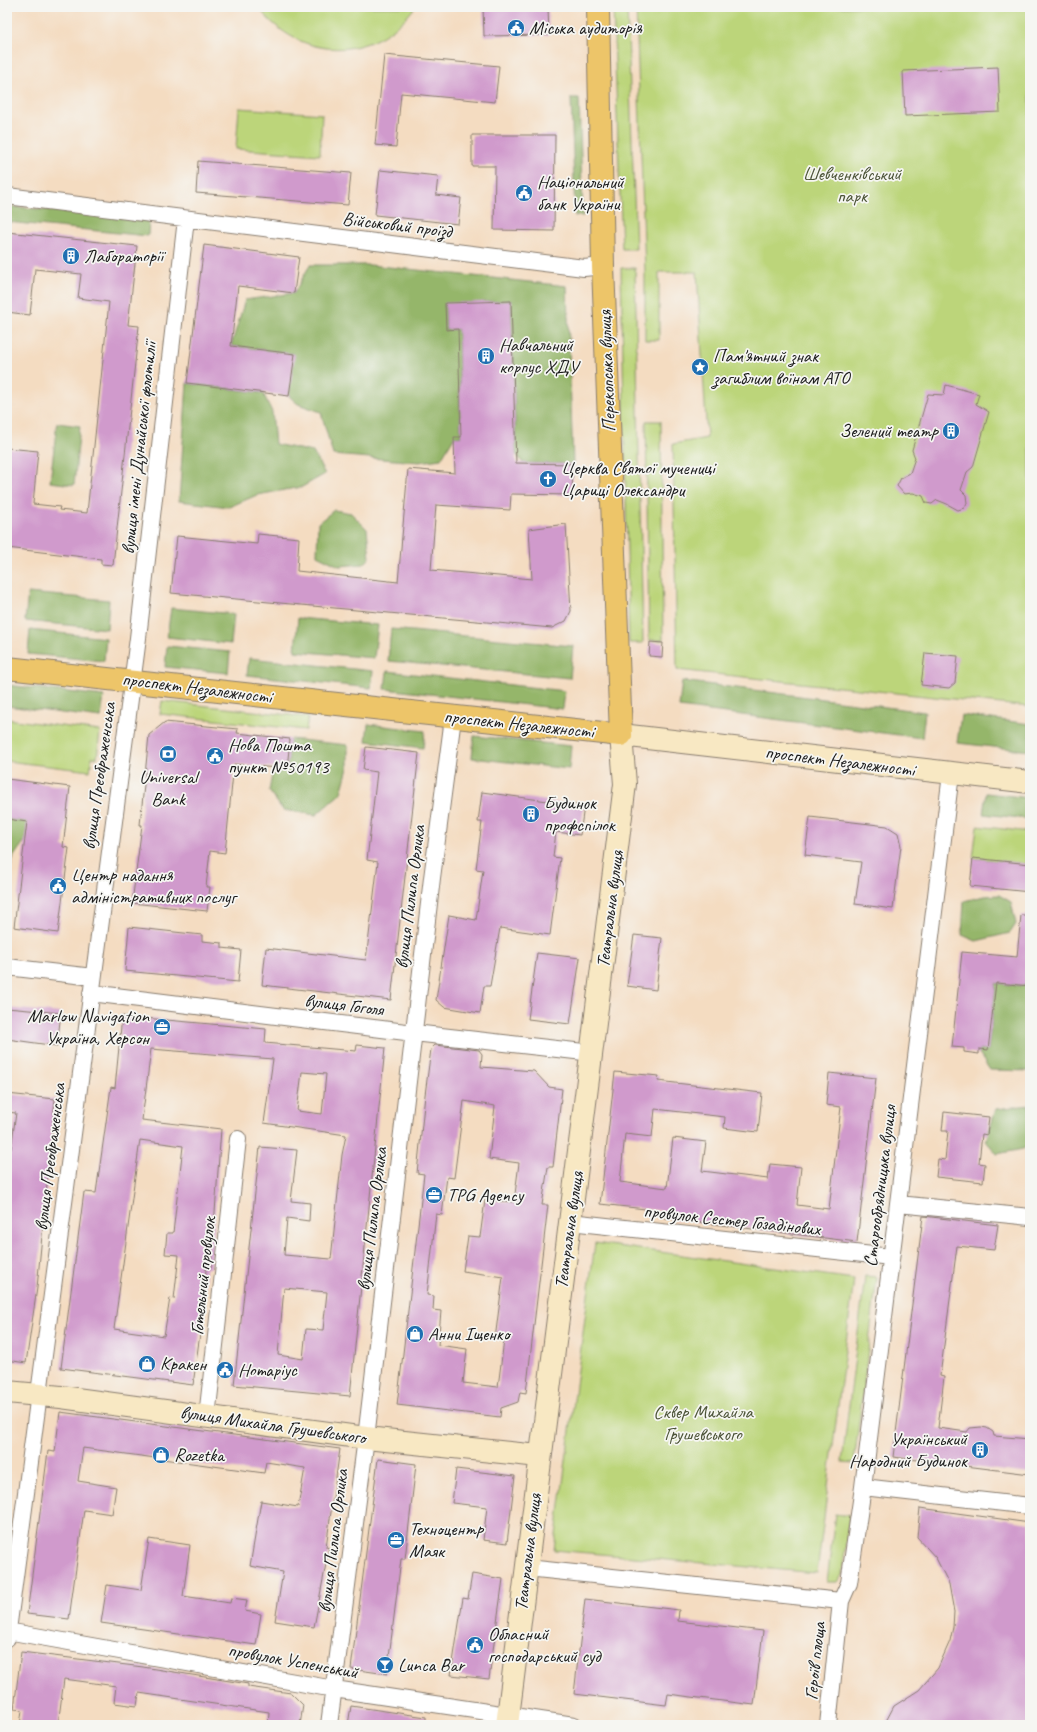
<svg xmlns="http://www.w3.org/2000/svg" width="1037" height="1732" font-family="Caveat,sans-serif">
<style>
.green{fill:#bcd57a;stroke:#6c784b}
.forest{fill:#95b66a;stroke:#586943}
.building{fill:#d09acc;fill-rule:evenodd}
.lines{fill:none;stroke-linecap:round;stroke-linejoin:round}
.street-casing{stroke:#887c6e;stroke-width:18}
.secondary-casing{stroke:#887c6e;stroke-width:24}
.primary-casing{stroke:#887c6e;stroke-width:24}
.street{stroke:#fff;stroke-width:16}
.secondary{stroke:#f8e8c3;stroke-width:22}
.primary{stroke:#edc569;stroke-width:22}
.labels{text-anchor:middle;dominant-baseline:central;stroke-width:3.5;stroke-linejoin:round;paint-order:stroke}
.poi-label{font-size:19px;fill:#1c1c1c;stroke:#f6f6f2;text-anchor:start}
.park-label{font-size:19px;fill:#4c5438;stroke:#f6f6f2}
.street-label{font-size:19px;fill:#1c1c1c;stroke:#f6f6f2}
</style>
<rect width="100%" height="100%" fill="#f6f6f2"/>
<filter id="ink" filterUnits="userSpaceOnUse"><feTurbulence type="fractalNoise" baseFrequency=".025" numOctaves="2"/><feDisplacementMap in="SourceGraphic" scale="8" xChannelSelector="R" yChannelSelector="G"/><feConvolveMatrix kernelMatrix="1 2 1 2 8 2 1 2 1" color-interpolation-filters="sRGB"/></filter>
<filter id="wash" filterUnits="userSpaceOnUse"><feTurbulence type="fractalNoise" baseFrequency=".012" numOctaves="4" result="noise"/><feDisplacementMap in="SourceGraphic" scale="16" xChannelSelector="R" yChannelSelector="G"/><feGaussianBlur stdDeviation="0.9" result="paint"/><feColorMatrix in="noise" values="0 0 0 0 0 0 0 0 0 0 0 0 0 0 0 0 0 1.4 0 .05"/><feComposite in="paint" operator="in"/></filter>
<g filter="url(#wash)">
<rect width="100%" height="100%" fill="#f4dcc1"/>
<path class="green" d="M258,7H415C373,63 300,62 258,7Z
M613,7H627L636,249H622Z
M636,7H1030V707L677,670L673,444L707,438L697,272H659V340H645V272Z
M239,108L322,114L320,155L236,149Z
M621,268H635L643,643H629Z
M646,421H661L663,640H649Z
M162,701L308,717L306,730L160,714Z
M7,719L100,731L97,758L92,757L90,771L7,761Z
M977,826L1030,832L1027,864L973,858Z
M595,1243L854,1279L817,1573L554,1550Z
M865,1276L877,1277L854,1463L842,1462Z
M835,1514L849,1516L842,1575L837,1582H827Z"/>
<path class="forest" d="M571,98H579L583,216H575Z
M7,206L149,220L148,236L7,222Z
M310,265H370L567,286L573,464L523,463L516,454L511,301L445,304L446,330L458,329L461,437H454L441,459L419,462L333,455L321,412L298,404L289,396L294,354L231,346L245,300L294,293Z
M187,383L263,393L272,412L275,444L313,452L325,474L302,487L257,495L229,507L179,501Z
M57,423L80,426L74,485L50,482Z
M334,510L351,513L367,529L370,558L364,564L339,566L317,555L318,523Z
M28,593L109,600L107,629L25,621Z
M171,608L234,614L231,644L167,637Z
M298,618L378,625L374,658L295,651Z
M391,629L573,646L570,678L388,661Z
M30,630L106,638L104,661L28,654Z
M167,646L230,652L228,673L165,667Z
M249,658L373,671L371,688L247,675Z
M387,671L565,691L563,709L385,689Z
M682,681L925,712L922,738L679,707Z
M7,685L104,696L101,718L7,706Z
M961,715L1030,724V751L957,743Z
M368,724L425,731L423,748L366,741Z
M474,736L571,746L569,769L472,758Z
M290,739L348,745V768L341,793L316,815L283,810L269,791L272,775L287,769Z
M986,793L1030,798V819L983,814Z
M7,819L44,824L24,842L14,856L7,878Z
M999,895L1011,902L1016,924L1010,933L976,941L962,935L964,901L984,896Z
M996,983L1030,986V1071L990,1070L979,1054V1049L988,1050Z
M1030,1105V1144L1023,1149L997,1154L986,1141L996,1109Z"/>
<g id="blocks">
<path class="building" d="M483,7L548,8L549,35L484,36Z
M384,55L499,66L495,102L401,93L396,147L375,145Z
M998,67L1000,112L905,116L903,71Z
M472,135H555L554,231L494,230L495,166H472Z
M198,161L351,173L348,205L196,193Z
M380,170L438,176L436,195L461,198L458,224L375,215Z
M7,232L137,246L128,325L139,326L113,565L101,564V559L7,548V448L38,451L33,504L60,507L59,510L87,513L109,302L78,298L81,274L35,269L30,315L7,312Z
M204,245L299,257L294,293L238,286L231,346L295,354L289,396L187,383Z
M511,301L516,463L573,464L572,495L511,494L510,510L436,505L431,570L532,579L529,529L566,524L571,611L566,621L552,628L171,593L177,536L257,544L258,534L299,538L297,571L398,582L408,469L455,473L454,437H461L458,329L446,330L445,303Z
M946,385L979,394L976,404L989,412L973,467L967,472L961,490L966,495L967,503L964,508L958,510L947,504L937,500L932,504L926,503L923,496L913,493L904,494L897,486L901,478L910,473L915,458L912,450L928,394L944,395Z
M650,642L663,643L662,657L649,656Z
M925,653L958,656L955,683L949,688L921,685Z
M165,722L238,729L237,733L290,739L287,769L234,764L225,853L210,851L206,887H210L207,911L132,903L142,825H140L149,735Z
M366,747L419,753L391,1000L262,985L266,948L366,960L378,862L367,860L377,772L363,770Z
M7,779L70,787L63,847L69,848L58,933L14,927L27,822L7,819Z
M482,792L584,806L580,835L556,832L553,857L560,858L550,935L500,928L490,986H484L480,1013L444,1007L436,1000L449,915L476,920L483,870L476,869L482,822H478Z
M810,817L887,826L898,833L901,846L893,909L855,904L861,862L805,855Z
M973,858L1030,864V892L970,886Z
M1021,915H1030V986L996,983L988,1050L979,1049V1054L964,1052V1048L952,1047L962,952L1017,957Z
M129,927L202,935V941L222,943V948L241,950L238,982L125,971Z
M634,935L662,938L656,990L627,986Z
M537,953L580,958L570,1024L528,1019Z
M7,1008L61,1013L57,1046L7,1039Z
M122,1016L266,1029L265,1043L356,1051L357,1045L385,1048L350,1396L234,1385L260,1147L297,1150L291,1201L310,1203L309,1221L287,1218L284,1255L331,1259L342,1155L346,1135L264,1123L273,1059L151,1049L142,1120L221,1129L211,1268H206L204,1304L193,1385L61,1368L84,1192L96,1193L111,1087L115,1088ZM302,1072L326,1074L322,1114L297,1111ZM140,1140L183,1146L173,1233H167L165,1254L179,1255L174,1299L170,1298L164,1336L114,1329ZM284,1288L327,1292L323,1330L306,1329L303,1359L278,1355Z
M435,1045L479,1050L482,1054L481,1067L534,1071L549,1087L562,1089L553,1167H548L542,1205H548L526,1393L520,1392L518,1402L501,1408L500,1417L397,1405L424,1174L417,1173L425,1095L431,1049ZM464,1101L495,1106L489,1159L519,1163L514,1202L485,1200L480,1237L468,1236L463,1271L503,1277L495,1339L504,1340L498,1387L463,1383L467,1349L438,1345L441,1311L433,1310L434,1296L427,1295L436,1214L442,1215L447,1177L454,1178Z
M615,1072L659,1076L658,1081L762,1093L758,1132L724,1128L725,1117L655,1109L652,1137L625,1134L620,1182L667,1188L673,1138L706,1142L702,1171L768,1179L770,1164L801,1167L797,1205L829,1209L841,1107L826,1105L829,1073L876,1078L857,1242L664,1218V1211L600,1204Z
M7,1094L55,1099L37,1288L26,1363L7,1360V1189L9,1175L7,1174V1149H11L16,1113L7,1112Z
M944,1112L989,1117L987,1135L982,1134L979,1163L985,1164L983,1182L936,1177L938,1159L945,1160L948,1131H942Z
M923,1216L998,1225L994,1250L957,1246L940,1376L944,1377L938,1428L967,1432L970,1428L981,1427L987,1428L993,1432L994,1436L1030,1439V1474L893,1457Z
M60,1412L340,1449L326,1547L329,1548L314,1627L275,1621L283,1572L250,1566L261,1501L298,1507L305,1468L266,1462L264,1473L83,1448L78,1481L116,1487L112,1514L84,1510L69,1619L27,1614L48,1451L55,1452Z
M378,1459L416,1464L405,1559H401L387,1674L351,1669Z
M456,1469L515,1476L507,1543L483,1540L487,1507L452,1503Z
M920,1508L1030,1523V1725H884L894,1706L919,1690L938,1668L950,1641L953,1627L954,1612L949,1584L936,1558L917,1537Z
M149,1539L190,1545L183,1596L230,1603L231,1598L247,1600L245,1611L261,1614L256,1645L101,1623L107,1585L141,1590Z
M472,1574L503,1579L489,1679L451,1675L463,1598L468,1599Z
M585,1599L679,1610L678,1621L763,1631L754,1705L668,1694L666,1705L574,1694Z
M21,1652L143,1667L248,1684V1687L291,1693L303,1705L300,1725H268L269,1712L139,1693L137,1706L114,1703L116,1686L64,1679L58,1725H20L22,1710L14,1709Z
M351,1706L426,1717V1725H348Z"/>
</g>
</g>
<g filter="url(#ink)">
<use href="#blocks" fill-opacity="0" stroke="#887c6e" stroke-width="1"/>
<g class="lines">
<defs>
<path id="street" d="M7,196L584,268L603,266
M7,967L93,977
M91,993L414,1033L593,1053
M898,1204L1030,1217
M570,1222L891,1257
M207,1417L238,1139
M863,1487L1030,1506
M527,1568L841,1601
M7,1631L334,1689L574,1725
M7,1638L138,638L186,219
M329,1725L366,1438L432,878L453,718
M828,1725L841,1601L849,1583L863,1487L951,774"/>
<path id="secondary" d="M7,1392L61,1397L366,1438L539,1456
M507,1725L625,784L621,735L1030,782"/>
<path id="primary" d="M7,668L621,735L603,266L598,7"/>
</defs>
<use href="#street" class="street-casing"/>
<use href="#secondary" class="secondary-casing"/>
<use href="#primary" class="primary-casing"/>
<use href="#street" class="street"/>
<use href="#secondary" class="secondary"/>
<use href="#primary" class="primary"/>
</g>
</g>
<defs>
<symbol id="civic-disc" viewBox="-11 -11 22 22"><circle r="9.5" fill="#1f6fb2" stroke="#f6f6f2"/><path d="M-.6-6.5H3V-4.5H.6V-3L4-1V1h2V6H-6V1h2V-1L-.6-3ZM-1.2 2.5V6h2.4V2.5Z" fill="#fff"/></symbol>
<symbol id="building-disc" viewBox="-11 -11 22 22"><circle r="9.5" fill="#1f6fb2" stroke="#f6f6f2"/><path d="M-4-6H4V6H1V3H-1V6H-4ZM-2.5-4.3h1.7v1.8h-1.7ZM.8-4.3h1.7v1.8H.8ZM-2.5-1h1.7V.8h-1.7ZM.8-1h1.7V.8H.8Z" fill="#fff"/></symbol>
<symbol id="sight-disc" viewBox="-11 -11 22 22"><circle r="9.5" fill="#1f6fb2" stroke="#f6f6f2"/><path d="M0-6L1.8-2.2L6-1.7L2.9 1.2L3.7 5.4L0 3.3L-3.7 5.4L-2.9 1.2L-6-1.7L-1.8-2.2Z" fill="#fff"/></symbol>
<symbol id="church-disc" viewBox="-11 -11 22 22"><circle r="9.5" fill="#1f6fb2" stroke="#f6f6f2"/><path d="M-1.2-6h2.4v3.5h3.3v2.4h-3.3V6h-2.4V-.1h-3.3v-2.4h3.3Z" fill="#fff"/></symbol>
<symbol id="bank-disc" viewBox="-11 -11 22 22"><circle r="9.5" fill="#1f6fb2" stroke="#f6f6f2"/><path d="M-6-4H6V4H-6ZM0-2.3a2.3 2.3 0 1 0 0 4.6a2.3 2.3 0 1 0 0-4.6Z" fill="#fff"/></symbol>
<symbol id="office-disc" viewBox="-11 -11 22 22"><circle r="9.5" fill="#1f6fb2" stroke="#f6f6f2"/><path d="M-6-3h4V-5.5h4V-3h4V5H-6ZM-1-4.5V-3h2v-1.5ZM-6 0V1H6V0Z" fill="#fff"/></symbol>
<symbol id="shop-disc" viewBox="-11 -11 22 22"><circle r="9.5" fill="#1f6fb2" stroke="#f6f6f2"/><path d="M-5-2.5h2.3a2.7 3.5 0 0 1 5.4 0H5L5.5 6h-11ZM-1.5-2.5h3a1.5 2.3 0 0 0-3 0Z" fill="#fff"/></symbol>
<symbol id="bar-disc" viewBox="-11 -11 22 22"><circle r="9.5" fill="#1f6fb2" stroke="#f6f6f2"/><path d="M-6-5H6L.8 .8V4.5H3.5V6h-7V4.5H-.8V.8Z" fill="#fff"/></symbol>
</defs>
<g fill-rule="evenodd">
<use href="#civic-disc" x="506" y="18" width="20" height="20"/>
<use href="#civic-disc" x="514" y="183" width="20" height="20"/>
<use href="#building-disc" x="61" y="246" width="20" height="20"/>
<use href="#building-disc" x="476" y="346" width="20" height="20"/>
<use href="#sight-disc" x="690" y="357" width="20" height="20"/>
<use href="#building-disc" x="941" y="421" width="20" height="20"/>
<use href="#church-disc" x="538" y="469" width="20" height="20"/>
<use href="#bank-disc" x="158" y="744" width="20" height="20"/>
<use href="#civic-disc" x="205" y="746" width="20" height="20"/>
<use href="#building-disc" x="521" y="804" width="20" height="20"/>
<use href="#civic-disc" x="48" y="876" width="20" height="20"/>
<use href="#office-disc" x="152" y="1017" width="20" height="20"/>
<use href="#office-disc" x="424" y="1185" width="20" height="20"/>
<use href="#shop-disc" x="405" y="1324" width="20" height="20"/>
<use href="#shop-disc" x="137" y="1354" width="20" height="20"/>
<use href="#civic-disc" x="215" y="1360" width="20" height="20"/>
<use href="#building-disc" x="970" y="1440" width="20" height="20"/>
<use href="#shop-disc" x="151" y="1445" width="20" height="20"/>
<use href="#office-disc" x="386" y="1530" width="20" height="20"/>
<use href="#civic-disc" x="465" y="1635" width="20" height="20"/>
<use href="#bar-disc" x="375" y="1655" width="20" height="20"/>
</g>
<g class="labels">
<g class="poi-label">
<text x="529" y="28">Міська аудиторія</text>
<text x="537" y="182">Національний<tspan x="537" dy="22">банк України</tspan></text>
<text x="84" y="256">Лабораторії</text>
<text x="499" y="345">Навчальний<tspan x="499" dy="22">корпус ХДУ</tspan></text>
<text x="713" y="356">Пам'ятний знак<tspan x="713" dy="22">загиблим воїнам АТО</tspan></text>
<text x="938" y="431" text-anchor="end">Зелений театр</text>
<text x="561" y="468">Церква Святої мучениці<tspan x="561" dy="22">Цариці Олександри</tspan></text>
<text x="228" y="745">Нова Пошта<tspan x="228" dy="22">пункт №50193</tspan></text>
<text x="168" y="777" text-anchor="middle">Universal<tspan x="168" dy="22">Bank</tspan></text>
<text x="544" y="803">Будинок<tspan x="544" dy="22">профспілок</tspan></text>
<text x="71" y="875">Центр надання<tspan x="71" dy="22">адміністративних послуг</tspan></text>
<text x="149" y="1016" text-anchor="end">Marlow Navigation<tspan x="149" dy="22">Україна, Херсон</tspan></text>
<text x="447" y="1195">TPG Agency</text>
<text x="428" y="1334">Анни Іщенко</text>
<text x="160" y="1364">Кракен</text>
<text x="238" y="1370">Нотаріус</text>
<text x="967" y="1439" text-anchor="end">Український<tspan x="967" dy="22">Народний Будинок</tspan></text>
<text x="174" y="1455">Rozetka</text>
<text x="409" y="1529">Техноцентр<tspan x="409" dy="22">Маяк</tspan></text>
<text x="488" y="1634">Обласний<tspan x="488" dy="22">господарський суд</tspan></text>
<text x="398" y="1665">Lunca Bar</text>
</g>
<g class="park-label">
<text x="852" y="174">Шевченківський<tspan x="852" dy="22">парк</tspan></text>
<text x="703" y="1412">Сквер Михайла<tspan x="703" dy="22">Грушевського</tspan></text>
</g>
<g class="street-label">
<text transform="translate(397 225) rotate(7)">Військовий проїзд</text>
<text transform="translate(607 371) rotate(-92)">Перекопська вулиця</text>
<text transform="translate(139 448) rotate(-84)">вулиця імені Дунайської флотилії</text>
<text transform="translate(197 688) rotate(7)">проспект Незалежності</text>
<text transform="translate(519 724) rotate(6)">проспект Незалежності</text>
<text transform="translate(840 761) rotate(7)">проспект Незалежності</text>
<text transform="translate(99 776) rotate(-82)">вулиця Преображенська</text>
<text transform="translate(410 897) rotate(-83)">вулиця Пилипа Орлика</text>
<text transform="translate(610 909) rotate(-83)">Театральна вулиця</text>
<text transform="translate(344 1005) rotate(7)">вулиця Гоголя</text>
<text transform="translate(50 1157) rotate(-83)">вулиця Преображенська</text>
<text transform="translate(880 1186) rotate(-83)">Старообрядницька вулиця</text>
<text transform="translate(372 1219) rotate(-83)">вулиця Пилипа Орлика</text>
<text transform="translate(732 1220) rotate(6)">провулок Сестер Гозадінових</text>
<text transform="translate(569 1230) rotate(-82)">Театральна вулиця</text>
<text transform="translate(203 1276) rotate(-84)">Готельний провулок</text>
<text transform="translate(273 1425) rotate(8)">вулиця Михайла Грушевського</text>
<text transform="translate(333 1541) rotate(-83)">вулиця Пилипа Орлика</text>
<text transform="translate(528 1552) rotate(-83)">Театральна вулиця</text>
<text transform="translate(293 1661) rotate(10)">провулок Успенський</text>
<text transform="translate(815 1661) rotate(-84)">Героїв площа</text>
</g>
</g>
<rect width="1037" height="1732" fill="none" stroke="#f6f6f2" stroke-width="24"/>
</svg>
